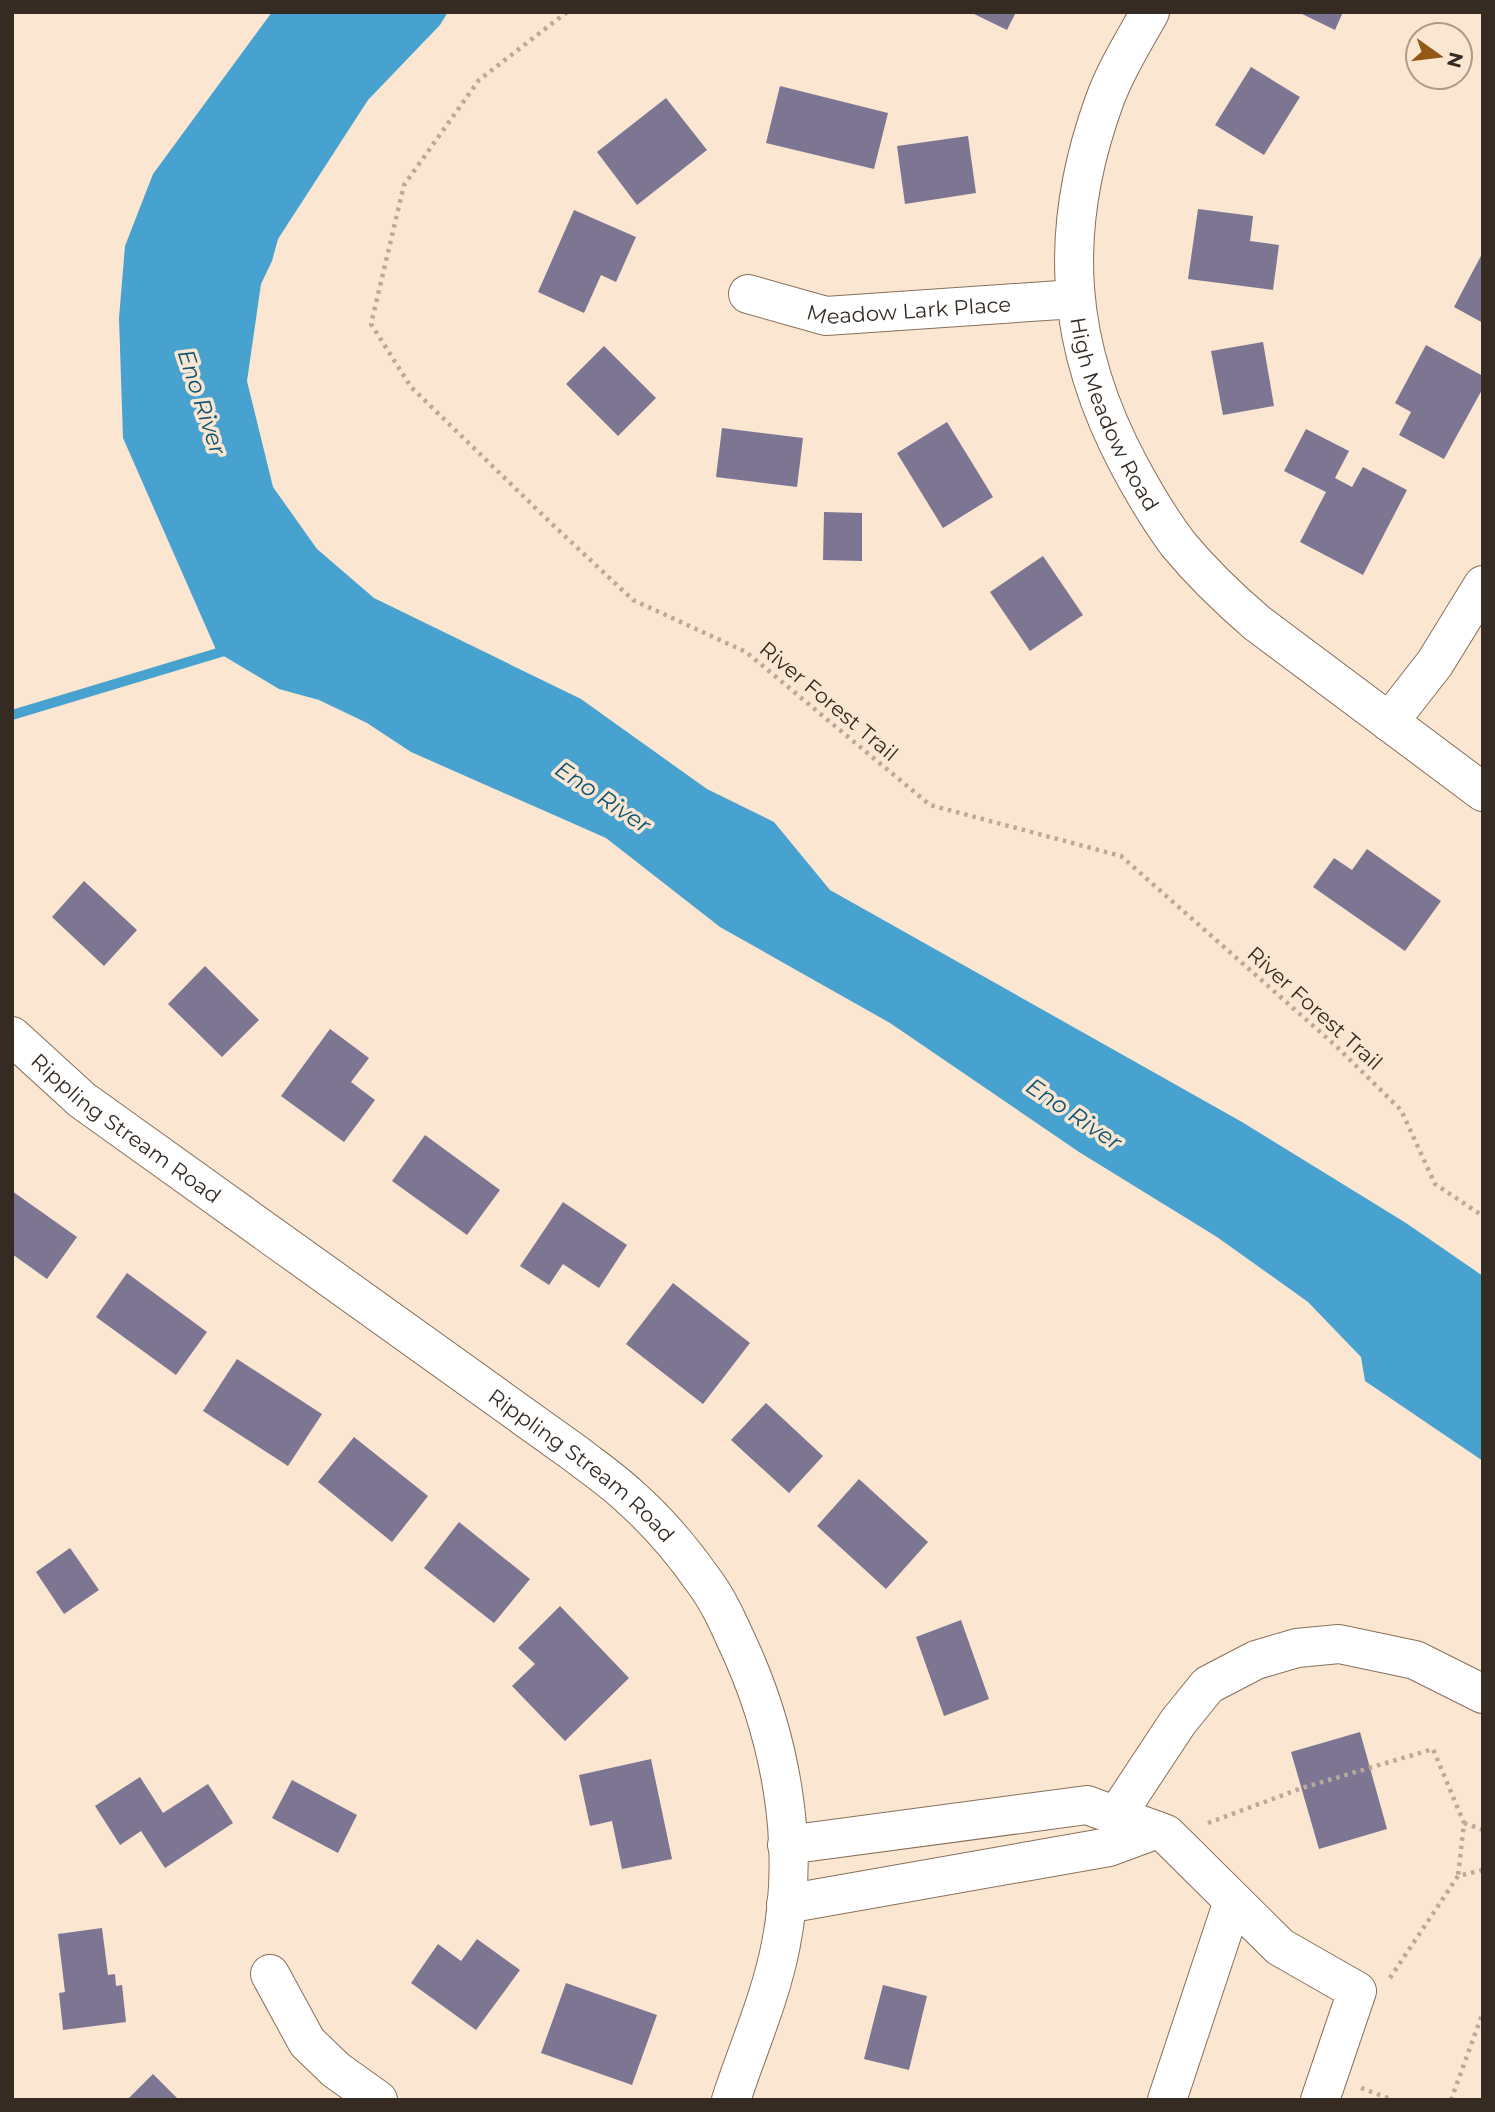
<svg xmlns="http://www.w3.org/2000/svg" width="1495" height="2112" font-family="Montserrat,sans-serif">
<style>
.water{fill:#48a2cf}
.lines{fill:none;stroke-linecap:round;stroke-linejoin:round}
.stream{stroke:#48a2cf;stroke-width:10}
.building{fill:#7c7692}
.minor-casing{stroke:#87705a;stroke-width:40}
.path{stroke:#ba9;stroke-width:4.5;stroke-dasharray:3.5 5;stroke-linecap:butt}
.minor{stroke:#fff;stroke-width:38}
.labels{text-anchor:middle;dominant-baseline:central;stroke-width:7;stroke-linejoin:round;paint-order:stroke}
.street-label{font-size:21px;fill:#352b22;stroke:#fbe6d2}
.water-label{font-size:23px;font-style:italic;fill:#0d5574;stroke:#fbe6d2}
</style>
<rect width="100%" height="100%" fill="#fbe6d2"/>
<path class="water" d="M272,12H448L440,25L368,100L278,239L272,261L261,284L247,381L273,487L317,549L374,598L581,699L707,789L774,822L830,890L1242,1122L1406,1223L1483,1276V1461L1365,1381L1361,1357L1308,1302L1217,1237L1079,1152L890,1023L720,927L606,838L411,752L367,723L319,700L279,689L217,652L123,438L119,318L125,246L153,174Z"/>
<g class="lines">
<path class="stream" d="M12,715L231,649"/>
</g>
<path class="building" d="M970,12H1016L1007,30Z
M1298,12H1343L1335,30Z
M1251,67L1300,97L1264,155L1215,125Z
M780,86L888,113L874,169L766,143Z
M666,98L707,150L637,205L597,152Z
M968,136L976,193L905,204L897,146Z
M1198,209L1253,216L1250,241L1279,245L1273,290L1188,279Z
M574,210L636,237L616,282L601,275L584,313L538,292Z
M1483,252V323L1454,307Z
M1263,342L1274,406L1223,415L1211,351Z
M1426,345L1483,376V388L1444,459L1399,435L1411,412L1395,403Z
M604,346L656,398L618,436L566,384Z
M947,422L993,497L943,528L897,453Z
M722,428L803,438L797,487L716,477Z
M1306,429L1349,451L1335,478L1352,487L1363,467L1407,490L1363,575L1300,542L1326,492L1284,471Z
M824,512L862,513V561L823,560Z
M1043,556L1083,615L1030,651L990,592Z
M1367,849L1441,901L1405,951L1313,887L1334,858L1352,870Z
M84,881L137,930L104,966L52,917Z
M205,966L259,1020L222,1057L168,1004Z
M330,1029L369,1058L351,1082L375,1100L344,1142L281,1096Z
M425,1135L500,1190L467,1235L392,1181Z
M12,1191L77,1237L47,1279L12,1254Z
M563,1202L627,1245L599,1288L563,1264L549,1285L520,1266Z
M127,1273L207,1332L176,1375L96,1317Z
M673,1283L750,1343L703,1404L626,1344Z
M237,1359L322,1414L288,1466L203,1411Z
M766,1403L823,1456L789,1493L731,1440Z
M354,1437L428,1496L392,1542L318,1482Z
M859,1479L928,1542L886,1589L817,1526Z
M459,1522L530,1579L494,1623L424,1568Z
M70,1548L99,1590L64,1614L36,1572Z
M560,1606L629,1678L565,1741L512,1686L535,1664L518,1648Z
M961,1620L989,1699L944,1716L916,1637Z
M1360,1732L1387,1829L1319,1849L1291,1752Z
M651,1759L672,1859L622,1869L612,1821L590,1826L579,1775Z
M140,1777L163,1813L208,1784L233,1823L165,1868L141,1831L120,1845L95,1806Z
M292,1780L357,1815L338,1853L272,1818Z
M102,1928L108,1975L115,1974L116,1986L122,1985L126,2022L63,2030L59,1993L65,1992L58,1934Z
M477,1939L520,1970L476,2030L411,1983L438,1944L461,1961Z
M566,1983L657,2015L632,2085L541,2053Z
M883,1985L927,1996L909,2070L864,2059Z
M153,2074L179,2100H127Z"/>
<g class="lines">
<defs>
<g id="minor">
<path id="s1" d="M1150,12C1134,41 1115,71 1104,102C1057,232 1065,346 1130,467C1144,493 1160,520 1178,544C1202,573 1229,599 1257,623L1483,792"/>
<path id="s2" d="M748,294L826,316L1075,299"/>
<path d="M1389,722L1435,663L1483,585"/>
<path id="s3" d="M12,1036L82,1100L576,1454C594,1468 613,1481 630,1497C657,1521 682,1550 703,1580C717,1598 727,1620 736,1640C780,1733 801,1842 781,1944C771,1997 748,2048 731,2100"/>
<path d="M1116,1816L1178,1722L1208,1685L1256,1660L1297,1648L1339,1644L1415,1660L1483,1694"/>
<path d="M787,1845L1087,1805L1166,1834L1280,1947L1357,1991L1320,2100"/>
<path d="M786,1904L1109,1847L1155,1830"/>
<path d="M270,1974L307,2042L336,2070L378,2100"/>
<path d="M1167,2100L1233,1901"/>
</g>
</defs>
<use href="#minor" class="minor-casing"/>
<path class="path" d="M567,12L479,80L404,185L371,324L411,387L552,524L633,600L746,652L930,805L1121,856L1336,1046L1401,1110L1435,1184L1483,1216
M1208,1823L1302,1788L1433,1749L1464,1823L1458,1876
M1464,1823L1483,1830
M1390,1978L1458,1876L1483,1870
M1361,2088L1393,2100
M1451,2100L1483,2012"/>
<use href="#minor" class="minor"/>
</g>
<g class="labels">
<g class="street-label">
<text stroke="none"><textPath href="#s2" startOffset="164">Meadow Lark Place</textPath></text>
<text stroke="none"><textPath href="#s1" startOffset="424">High Meadow Road</textPath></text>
<text transform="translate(829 701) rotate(40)">River Forest Trail</text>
<text transform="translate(1315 1008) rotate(42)">River Forest Trail</text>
<text stroke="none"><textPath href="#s3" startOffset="147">Rippling Stream Road</textPath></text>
<text stroke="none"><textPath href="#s3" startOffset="714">Rippling Stream Road</textPath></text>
</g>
<g class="water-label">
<text transform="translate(202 402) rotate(72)">Eno River</text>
<text transform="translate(603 797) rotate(34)">Eno River</text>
<text transform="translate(1074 1114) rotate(34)">Eno River</text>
</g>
</g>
<rect width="1495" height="2112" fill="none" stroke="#352b22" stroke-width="28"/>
<g transform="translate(1439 56) rotate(104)"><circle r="33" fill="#fbe6d2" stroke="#ac9b8c" stroke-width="2"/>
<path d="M0-5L12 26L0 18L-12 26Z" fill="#925814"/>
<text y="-10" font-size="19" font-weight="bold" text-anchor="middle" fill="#352b22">N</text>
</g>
</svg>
